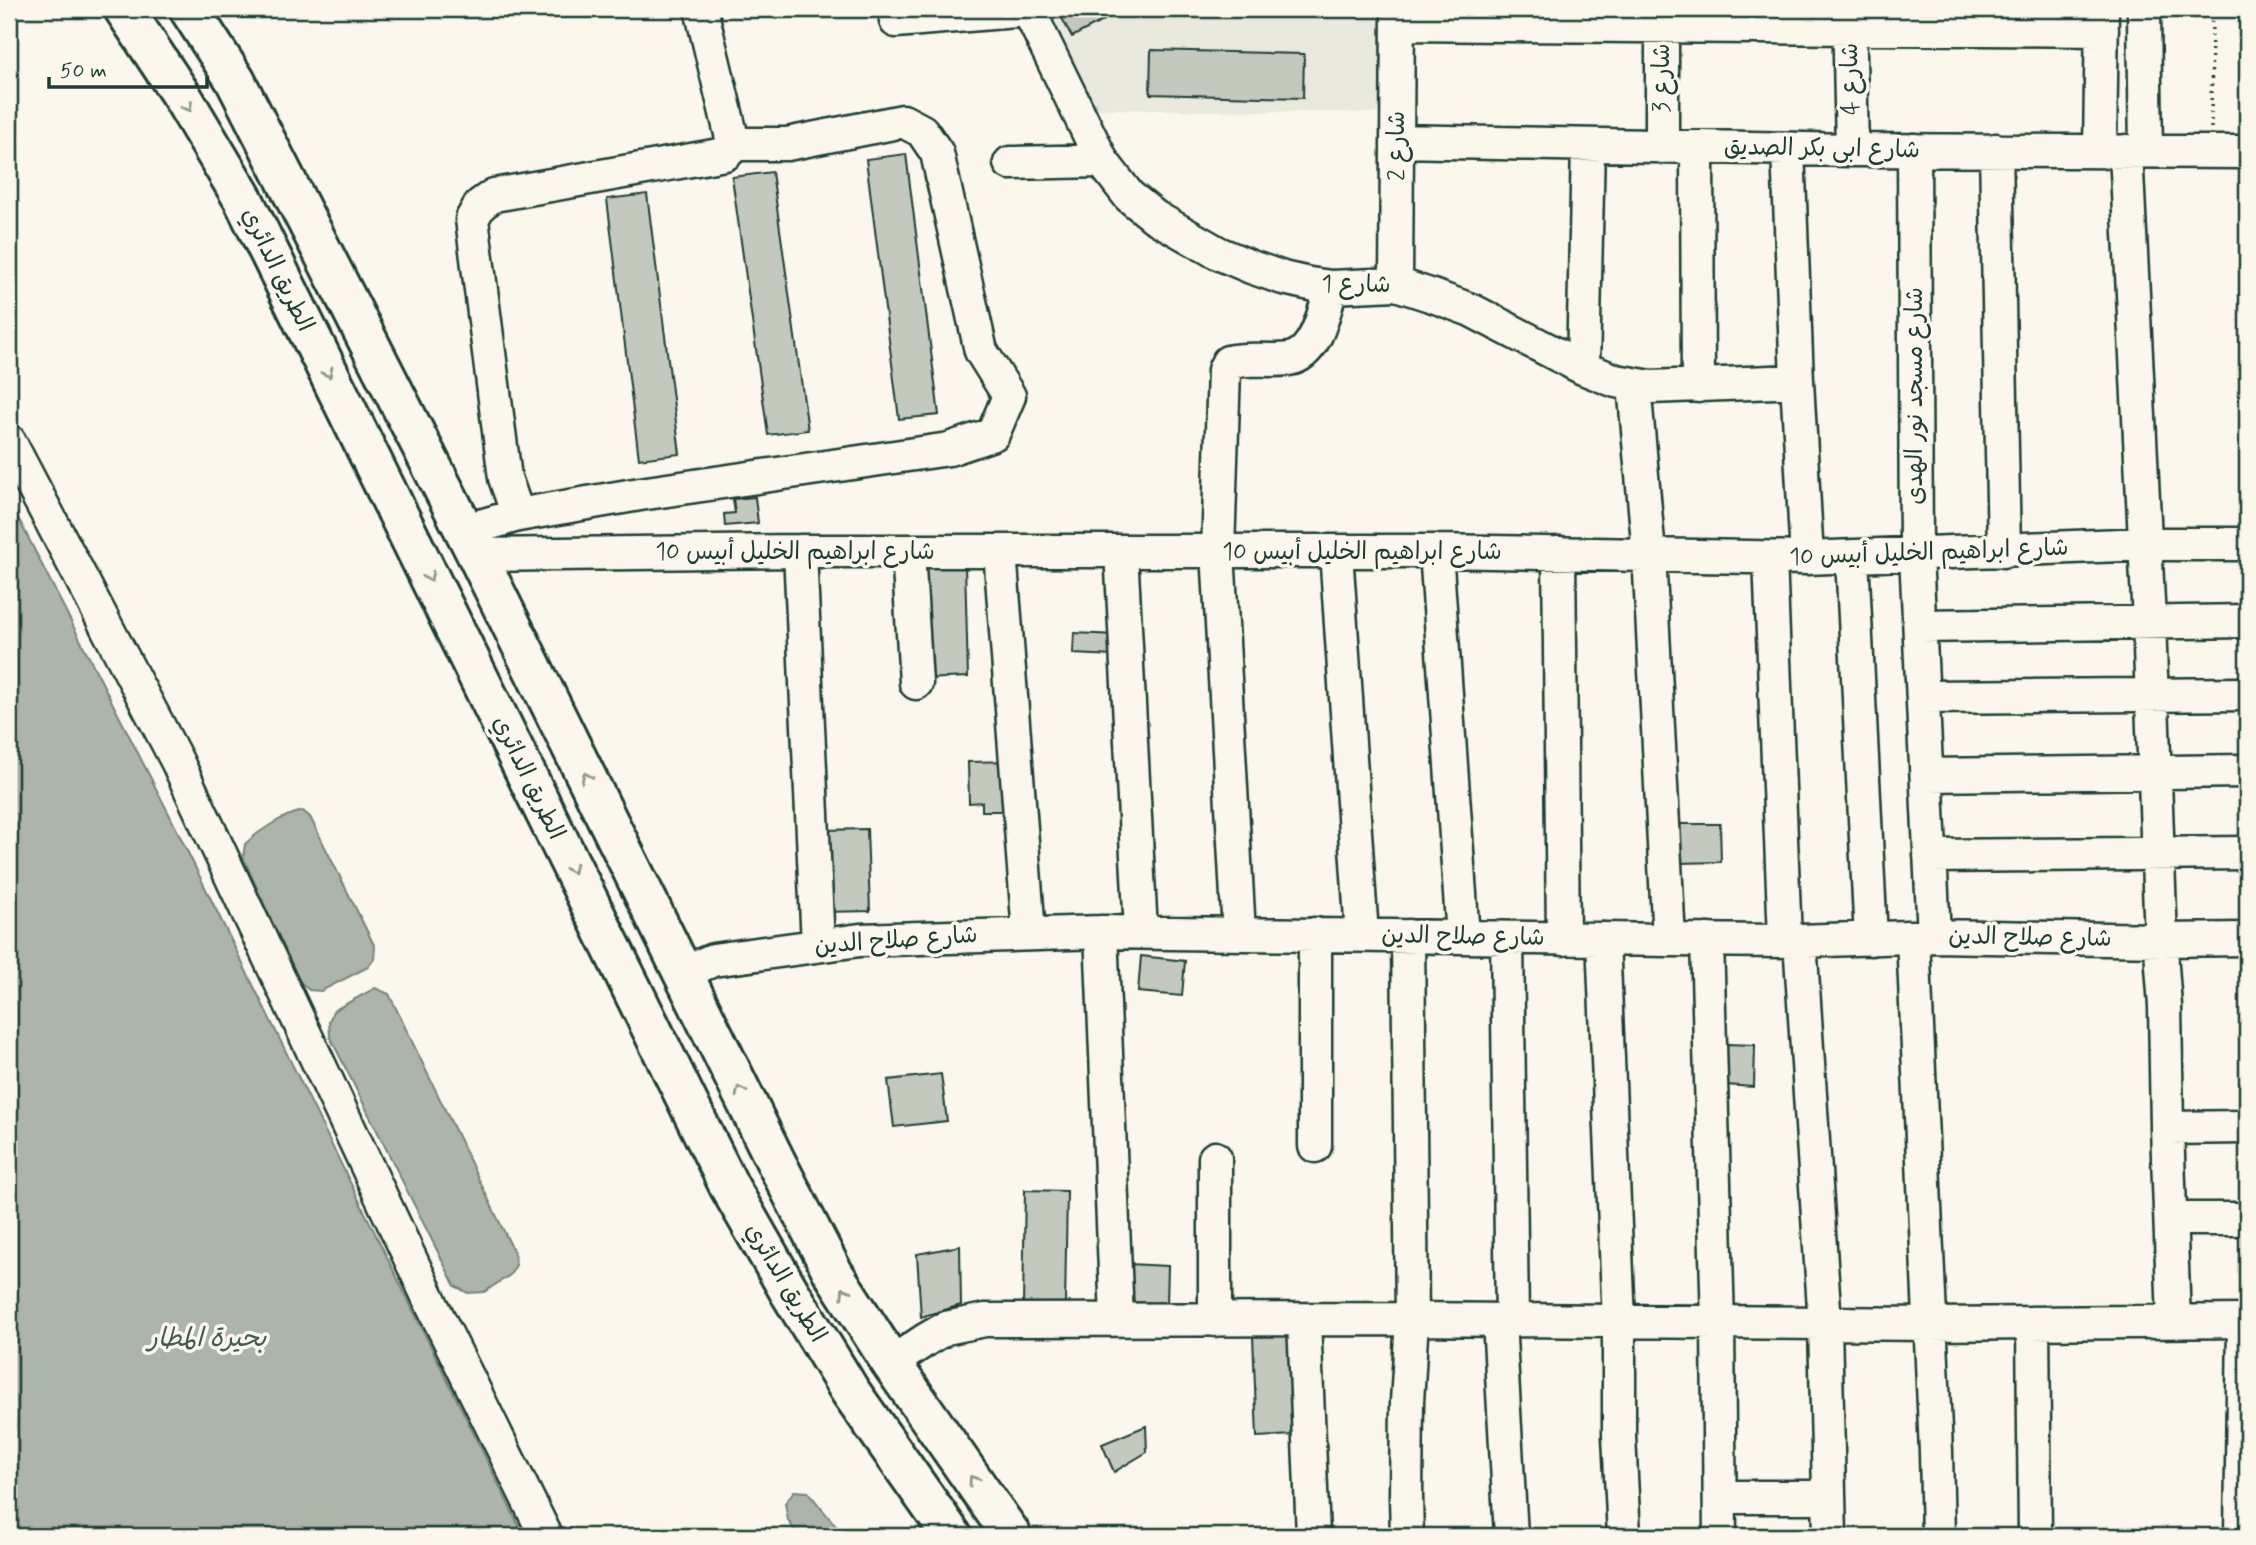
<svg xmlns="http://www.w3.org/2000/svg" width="2256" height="1545" font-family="Mynerve,'Playpen Sans Arabic',sans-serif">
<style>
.built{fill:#eae9de}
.water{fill:#adb4aa;stroke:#74847b;stroke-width:2}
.building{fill:#c4c9be;stroke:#1f3d34;stroke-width:2}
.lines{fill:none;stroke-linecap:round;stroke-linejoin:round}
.minor-casing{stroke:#1f3d34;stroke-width:37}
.major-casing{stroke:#1f3d34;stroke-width:44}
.path{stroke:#1f3d34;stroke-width:3.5;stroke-dasharray:2 5;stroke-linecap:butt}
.minor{stroke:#fbf7ec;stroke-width:32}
.major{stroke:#fbf7ec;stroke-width:38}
.oneway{stroke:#8d9a90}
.labels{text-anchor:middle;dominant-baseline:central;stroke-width:7;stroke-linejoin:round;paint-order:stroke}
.street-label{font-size:24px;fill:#1f3d34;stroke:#fbf7ec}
.water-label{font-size:26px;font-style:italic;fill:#425b52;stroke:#fbf7ec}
</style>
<rect width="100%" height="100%" fill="#fbf7ec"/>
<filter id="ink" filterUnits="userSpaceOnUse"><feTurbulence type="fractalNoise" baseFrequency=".0143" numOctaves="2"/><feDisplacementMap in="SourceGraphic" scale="14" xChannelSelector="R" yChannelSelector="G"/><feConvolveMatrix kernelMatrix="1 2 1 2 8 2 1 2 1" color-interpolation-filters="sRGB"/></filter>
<g filter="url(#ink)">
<path class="built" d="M1042,9H1382V113L1092,109Z"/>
<path class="water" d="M9,500L170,816L524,1536H9Z
M303,811L310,817L375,947L374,959L368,967L321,991L309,990L298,980L243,857L245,844C260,830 283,815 303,811Z
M375,988L389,994L514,1252L516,1265L510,1275L484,1292L468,1293L455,1286L330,1037L329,1022L333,1011Z
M794,1491L808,1492L844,1536H798L788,1520L785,1503Z"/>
<path class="building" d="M1057,9H1105L1110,17L1072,37Z
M1151,50L1304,54L1303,98L1150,94Z
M906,154L939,415L899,419L866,159Z
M772,172L808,430L768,435L732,177Z
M647,194L680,454L639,459L607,199Z
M755,497L758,523L725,526L724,514L735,513L733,499Z
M920,564H965L968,677L923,679Z
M1074,633L1117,635L1116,656L1073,654Z
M1013,761V811H982V802L969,803L968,762Z
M1679,824H1720L1721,862L1679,863Z
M867,829L870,911L824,912L822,830Z
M1141,956L1185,961L1182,996L1138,992Z
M1726,1044L1755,1045L1754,1087L1725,1085Z
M941,1074L947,1121L894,1127L888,1080Z
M1025,1190L1067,1191L1065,1306L1023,1305Z
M960,1246L961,1305L921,1317L917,1254Z
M1128,1264L1168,1266L1167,1304L1126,1302Z
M1290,1335L1294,1435L1257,1437L1253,1336Z
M1146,1426L1147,1452L1114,1472L1102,1444Z"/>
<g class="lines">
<defs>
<path id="minor" d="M1028,9L1102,161L1129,196L1155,217L1218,253L1251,267L1283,278L1310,284L1331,287L1396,284L1433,296L1471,310L1583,368L1616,381L1651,387L1797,381
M1662,9V147
M1849,9L1852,150
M2144,14L2146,151
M896,21L1029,10
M1398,24L2102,30
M1397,141L1852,150L2247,152
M1697,148L1698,386
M1788,149L1797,381L1807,558
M1914,150L1916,554L1934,936
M1996,150L2004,551
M2100,151L2102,9
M2126,151L2149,622L2162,966L2165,1006L2167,1128L2174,1321
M1010,163L1102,161
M1396,284L1398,9
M1583,368L1588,145
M1634,385L1649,554L1669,940
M9,441L177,761L432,1305L546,1536
M518,515L505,478L472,219L480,205L494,195L725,154C732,149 733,146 732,138L701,9
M463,531L518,515L640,494L949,449L993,434L1009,396L981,351L937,153L922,131L903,121L787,144H733
M800,551L818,945
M908,551L916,683
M1000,551L1029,934
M1121,551L1141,932
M1336,551L1362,935
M1436,551L1463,937
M1559,553L1563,939
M477,555L800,551H1436L1807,558L2145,544H2247
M1852,557L1871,939
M1770,558L1785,940
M1920,626L2247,621
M1923,697L2247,694
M1927,775L2247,771
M1930,856L2247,853
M1101,932L1117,1319
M1239,933L1218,551L1224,370L1228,362C1248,357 1269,362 1289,359C1317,355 1325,309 1331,287
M1913,937L1936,1452L1938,1536
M1507,938L1512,1321
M1603,939L1619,1322V1436L1624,1536
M1707,940L1718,1323L1720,1536
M1800,941L1825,1324L1830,1536
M683,973L713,960L860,940L1101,932L1669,940L1800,941L1934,936L2161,940L2247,939
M2167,1128L2247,1127
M1315,1146V934
M1215,1158V1320
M2171,1219H2247
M1304,1320L1313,1536
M1499,1320L1511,1536
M2033,1323L2035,1536
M891,1363L927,1339L946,1328L985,1320L1412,1319L1930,1324L2247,1321
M1720,1497H1829
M1407,1536L1406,1497L1407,1402L1412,1319L1408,936
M2241,1536L2244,1321"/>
<path id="major" d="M124,9L183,98L243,199L729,1186L789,1291L850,1391L952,1536
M189,9L235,80L477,555L776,1162L832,1271L891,1363L1012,1536"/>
</defs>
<use href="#minor" class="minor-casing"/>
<use href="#major" class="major-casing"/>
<path class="path" d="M2169,13L2247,12
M2211,128L2212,12"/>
<use href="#minor" class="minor"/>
<use href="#major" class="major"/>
</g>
<defs><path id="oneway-chevron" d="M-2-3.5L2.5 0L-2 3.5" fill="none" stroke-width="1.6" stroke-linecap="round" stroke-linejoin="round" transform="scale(1.75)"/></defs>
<g class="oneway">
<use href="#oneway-chevron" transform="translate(188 107) rotate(59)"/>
<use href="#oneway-chevron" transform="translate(328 373) rotate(64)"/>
<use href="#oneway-chevron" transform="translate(429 577) rotate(64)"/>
<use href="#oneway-chevron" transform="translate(586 777) rotate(-116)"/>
<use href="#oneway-chevron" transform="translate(572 869) rotate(64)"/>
<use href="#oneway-chevron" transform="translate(740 1091) rotate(-116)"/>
<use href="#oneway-chevron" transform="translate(845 1292) rotate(-123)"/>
<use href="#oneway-chevron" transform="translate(973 1480) rotate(-125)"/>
</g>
</g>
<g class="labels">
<g class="street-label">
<text transform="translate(1662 78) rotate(-90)">شارع 3</text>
<text transform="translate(1851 79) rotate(-91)">شارع 4</text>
<text transform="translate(1397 146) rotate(-90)">شارع 2</text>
<text transform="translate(1822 149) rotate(1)">شارع ابى بكر الصديق</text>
<text transform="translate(277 270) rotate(64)">الطريق الدائري</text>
<text transform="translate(1356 285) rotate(1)">شارع 1</text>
<text transform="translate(1915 396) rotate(-90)">شارع مسجد نور الهدى</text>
<text x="795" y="552">شارع ابراهيم الخليل أبيس 10</text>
<text x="1362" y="552">شارع ابراهيم الخليل أبيس 10</text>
<text transform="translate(1929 553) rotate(-2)">شارع ابراهيم الخليل أبيس 10</text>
<text transform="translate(528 778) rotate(64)">الطريق الدائري</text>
<text transform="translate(1463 937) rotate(1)">شارع صلاح الدين</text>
<text transform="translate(2030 938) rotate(1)">شارع صلاح الدين</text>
<text transform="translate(896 941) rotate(-4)">شارع صلاح الدين</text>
<text transform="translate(785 1283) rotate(59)">الطريق الدائري</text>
</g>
<g class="water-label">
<text x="207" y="1339">بحيرة المطار</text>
</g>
</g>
<rect width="2256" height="1545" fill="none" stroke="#fbf7ec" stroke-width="35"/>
<rect x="18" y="18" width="2221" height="1510" fill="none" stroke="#1f3d34" stroke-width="2.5" filter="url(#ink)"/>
<path d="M49 77v10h158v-10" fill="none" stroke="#1f3d34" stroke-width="3.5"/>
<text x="60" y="77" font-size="21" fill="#1f3d34" stroke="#fbf7ec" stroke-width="5" paint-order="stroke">50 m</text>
</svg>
